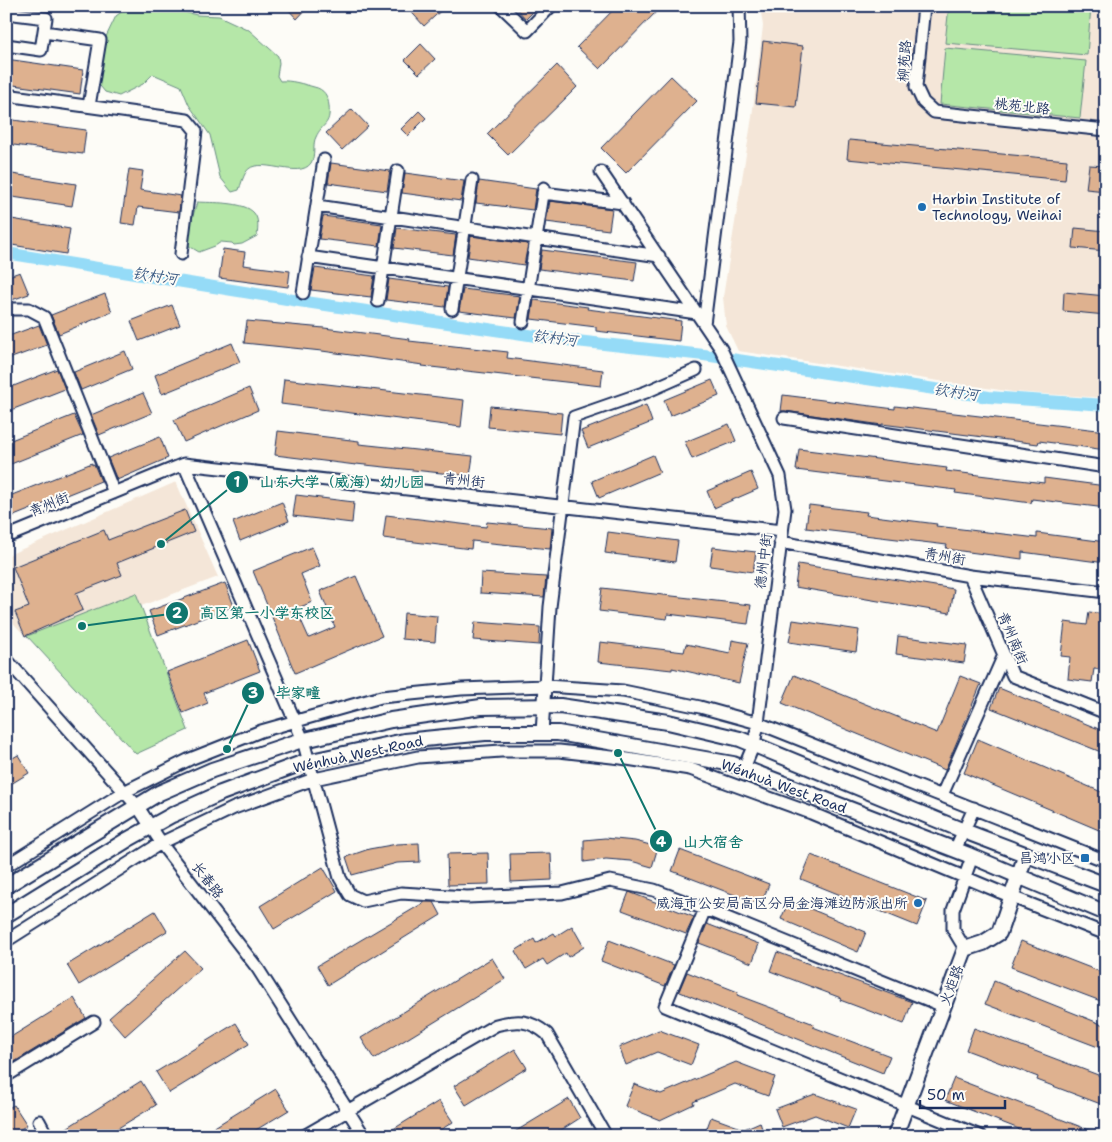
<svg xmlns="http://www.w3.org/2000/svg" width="1112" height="1142" font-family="'Shantell Sans','LXGW WenKai TC',sans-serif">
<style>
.built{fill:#f4e6d8}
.green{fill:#b5e7a8;stroke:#688b83}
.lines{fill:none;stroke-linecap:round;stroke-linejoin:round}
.canal{stroke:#95dbf7;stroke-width:12}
.building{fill:#deb18f;stroke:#1b2f5e}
.minor-casing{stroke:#1b2f5e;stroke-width:15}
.major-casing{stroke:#1b2f5e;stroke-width:18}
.minor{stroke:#fdfcf7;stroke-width:11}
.major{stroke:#fdfcf7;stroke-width:14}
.poi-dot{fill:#1f6fb2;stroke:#fdfcf7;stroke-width:2}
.labels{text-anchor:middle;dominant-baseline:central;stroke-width:4;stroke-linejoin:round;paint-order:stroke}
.street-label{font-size:14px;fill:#1b2f5e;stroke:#fdfcf7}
.poi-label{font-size:14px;fill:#1b2f5e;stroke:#fdfcf7;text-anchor:end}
.water-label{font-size:15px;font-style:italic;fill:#3a5a84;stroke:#fdfcf7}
.leader{fill:none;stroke:#0f766e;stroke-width:2}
.callout-dot{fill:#0f766e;stroke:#fdfcf7;stroke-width:2}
.mark-label{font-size:15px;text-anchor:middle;font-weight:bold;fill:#fff}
.callout-label{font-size:15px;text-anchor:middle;font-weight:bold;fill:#0f766e;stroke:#fdfcf7;stroke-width:4;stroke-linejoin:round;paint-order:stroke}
</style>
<rect width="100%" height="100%" fill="#fdfcf7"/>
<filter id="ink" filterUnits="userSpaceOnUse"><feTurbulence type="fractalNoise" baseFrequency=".02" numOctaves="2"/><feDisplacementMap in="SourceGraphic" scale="10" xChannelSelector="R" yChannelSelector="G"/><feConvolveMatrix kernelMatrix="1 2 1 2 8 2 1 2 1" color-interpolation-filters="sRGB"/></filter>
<g filter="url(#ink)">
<path class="built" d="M760,6H1106V398L1013,392L738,351L726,326L723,297L752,117L763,26Z
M176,482L218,577L141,606L188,730L136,754L28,636H25L6,615V556Z"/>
<path class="green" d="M949,6H1091L1087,55L945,43Z
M128,7L170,9L197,15L219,16L249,30L278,56L279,63L277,76L280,81C291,80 303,84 314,87C324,89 328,96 329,106C331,126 322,123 316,137C312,144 316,155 311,163C299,181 257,154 246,172C243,177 241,184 239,190L232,192L220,177L210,135L189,105L181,86L153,74L143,84L119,96L105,92L96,81L104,41L116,16Z
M945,48L1086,61L1080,118L940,104Z
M197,202C211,203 244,201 254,213C259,219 258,228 257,236L242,244L234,245L232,243L221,242L215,246L199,252L189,246L188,240L190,226Z
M136,593L188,730L136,754L27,636Z"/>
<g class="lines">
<path class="canal" d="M6,253L299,301L549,338L704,355L989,397L1106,405"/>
</g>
<path class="building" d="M285,6H309L297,19Z
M406,6H446L424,26Z
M514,6H539L526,19Z
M617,6H662L600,69L577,47Z
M763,41L803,46L796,107L756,103Z
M421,44L435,59L419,74L405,60Z
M6,59L83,70L80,94L6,84Z
M557,65L577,87L508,155L487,134Z
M671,76L697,101L626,173L601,148Z
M352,109L368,126L342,150L326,133Z
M419,111L426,118L408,136L401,129Z
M6,119L86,130L83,154L6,144Z
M849,140L1067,160L1065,180L847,159Z
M331,163L390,171L387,191L328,183Z
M1089,165L1106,166V191L1086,189Z
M129,169L143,171L140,190L181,196L179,212L138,207L135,225L121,223Z
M6,173L76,184L72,206L6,196Z
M405,173L464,181L461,201L402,193Z
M479,181L536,189L533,210L476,203Z
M550,201L612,209L609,230L546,222Z
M323,216L382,224L379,246L319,239Z
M6,218L70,229L66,254L6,244Z
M397,228L456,235L453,255L394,248Z
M1075,228L1106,231V251L1073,248Z
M471,236L528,244L524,265L468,257Z
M223,249L245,252L243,265L290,271L288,287L219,278Z
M542,250L637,262L634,281L539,269Z
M315,268L374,276L371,297L311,290Z
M20,272L29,294L6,302V277Z
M389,279L448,287L445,307L386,300Z
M463,289L520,296L516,318L459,311Z
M1064,292L1106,296V315L1063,311Z
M105,294L112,312L59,334L51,315Z
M534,300L588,307L587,309L681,321L679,341L596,331V327L531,319Z
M172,305L180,325L139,341L131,321Z
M247,321L324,328L410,339L409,341L508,352L507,358L603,370L601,386L422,366L423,365L322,351L244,343Z
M39,325L47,345L6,360V337Z
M232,343L240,362L162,394L155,375Z
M125,351L132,369L81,390L74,372Z
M57,369L65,389L6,412V389Z
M284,379L464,400L461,427L281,404Z
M712,380L719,396L670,416L664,400Z
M249,388L258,410L184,442L174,420Z
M143,393L152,413L99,435L91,415Z
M783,395L895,409V406L1106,431V450L1039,441L1038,444L882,424V425L785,411H781Z
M646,405L652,422L588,448L581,431Z
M490,406L562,413L560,434L488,427Z
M74,415L83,435L6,466V442Z
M729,424L736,441L692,459L685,442Z
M278,431L359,441V444L473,456L470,476L356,464V465L275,455Z
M160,437L168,458L117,480L108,458Z
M799,449L947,468L946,471L1044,483V478L1106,486V508L1032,499L1031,503L955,493L956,490L796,470Z
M653,455L660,472L599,498L592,481Z
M92,463V465L94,464L101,481L14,516L7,497Z
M751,472L758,489L714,508L707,491Z
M296,495L354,502L352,523L293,516Z
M282,502L289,521L240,541L233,522Z
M809,505L867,512L866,515L937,524L936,526L1037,538V533L1106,542V563L1022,552V559L946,549L947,545L806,528Z
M185,510L194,532L117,563L122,575L76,593L83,610L25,636L15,612L29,607L13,567L104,530L108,540Z
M386,515L486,527L487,522L552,528L550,549L472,541L471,549L383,538Z
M608,532L678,541L675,562L605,553Z
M312,547L320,566L301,574L312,602L296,609L309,638L335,627L320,591L356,576L382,636L295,673L253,571Z
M713,547L756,552L753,572L710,566Z
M798,564L954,589L950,613L795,587Z
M481,573L546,577L544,597L480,593Z
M225,583L234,606L158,635L149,611Z
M602,588L751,605L748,624L668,614L667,619L599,611Z
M1089,612L1106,614V670L1094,669L1092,682L1068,679L1070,657L1061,656L1065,622L1087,625Z
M404,613L437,616L435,642L402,639Z
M793,620L859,630L856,652L789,642Z
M475,622L540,627L539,645L473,640Z
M898,636L967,645L964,663L896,654Z
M248,640L260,671L204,693L208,703L183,713L167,672Z
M732,640L748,643L739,683L672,668V670L598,662L600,642L684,652L686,644L730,653Z
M794,675L937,733L960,676L981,684L945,770L782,703Z
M999,688L1106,732V754L991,708Z
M978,739L1106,794V833L964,773Z
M18,755L29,773L6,787V762Z
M605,838L635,841L658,847L652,867L631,861L606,859L584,862V840Z
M419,843L420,862L397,863L352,875L346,857L369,849L397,844Z
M680,850L769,884L761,905L672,871Z
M488,853L489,884L448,885L447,854Z
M551,853L552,880L511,882L510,854Z
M811,855L927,901L917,926L801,879Z
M323,867L337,891L274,929L260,906Z
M629,892L694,917L686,934L622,910Z
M789,900L866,932L858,952L781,919Z
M425,902H434L441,915L328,985L317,966Z
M155,911L167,931L79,985L67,965Z
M707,924L759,944L752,963L699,943Z
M572,926L584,947L568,957L566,953L547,965L543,959L526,969L515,951L534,939L536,943L554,933L556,936Z
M609,940L674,965L665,986L601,961Z
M1021,941L1106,974V1003L1011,967Z
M185,951L201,968L125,1036L109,1018Z
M777,952L912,1002L904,1024L840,1000L841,998L770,971Z
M492,958L505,979L374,1059L361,1038Z
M687,972L738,992L737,995L814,1024L813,1027L890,1056L883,1073L680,992L679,991Z
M994,981L1106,1026V1050L985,1004Z
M74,998L86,1018L6,1067V1040Z
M236,1023L249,1044L169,1093L156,1072Z
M974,1028L1106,1078V1106L1037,1080L1038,1077L966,1050Z
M659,1030L699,1045L691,1065L657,1052L626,1065L619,1047Z
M515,1049L527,1068L466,1105L454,1086Z
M736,1062L775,1077L768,1096L735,1084L693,1102L694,1104L660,1120L625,1106L634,1084L661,1094Z
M954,1078L1102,1135V1136H1034L1018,1130L1019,1129L945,1100Z
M141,1081L156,1105L105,1136H54Z
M276,1089L289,1110L246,1136H200Z
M815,1094L856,1109L848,1128L815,1115L782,1127L775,1109Z
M569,1099L580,1118L552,1136H508Z
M439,1101L453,1122L431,1136H382Z
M14,1105L27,1125L10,1136H6V1109Z
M711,1117L744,1129L760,1122L764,1136H704Z"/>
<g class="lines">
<defs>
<path id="minor" d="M501,6L527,31L551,6
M924,6L916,87L923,102L934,112L1106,130
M6,13L46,18L41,50L6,45
M44,32L100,40L89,106
M6,95L187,120L196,131L181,254
M601,172L721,349L780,476L785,509L758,723L754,744L744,768
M543,193L623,203
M317,206L659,256
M308,257L697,313
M303,293L324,160
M378,301L398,171
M6,309H29L44,317L114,493
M452,309L472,180
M523,322L544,188
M704,324L740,42L739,6
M784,418L1106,467
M184,464L303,740L340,878L350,895L363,901L401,893L467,897L562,893L610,881L654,890L705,909L943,1006
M6,537L184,464L782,531
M780,542L970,576L1106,592
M970,576L1013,676L1106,713
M6,659L138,807L166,850L258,969L364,1136
M542,733L550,607L574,417L646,392L696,370
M942,795L1004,655
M955,850L974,808
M6,866L124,792L190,759L261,731L381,697L461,689L546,686L623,691L700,707L758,723L1106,861
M705,909L665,1006L980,1136
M6,941L161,843L234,808L314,779L418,757L501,751H559L621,758L690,769L811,813L1012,897L1106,934
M965,949L953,929V910L972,857
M6,1076L94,1022
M39,1121L47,1136
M304,1136L496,1025C517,1020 529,1019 547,1034L606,1136"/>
<path id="major" d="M6,886L159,793L212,770L296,742L391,720L481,707L560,706L668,722L740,739L964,831L1106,885
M6,915L127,840L172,815L221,793L302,763L404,741L485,733H558L733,764L966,854L1106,913
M895,1136L965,949L983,943L999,933L1026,854"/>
</defs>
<use href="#minor" class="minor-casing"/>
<use href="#major" class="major-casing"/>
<use href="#minor" class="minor"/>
<use href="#major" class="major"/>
</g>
</g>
<g class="poi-dot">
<circle cx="922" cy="207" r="5"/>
<rect x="1080" y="853" width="10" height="10" rx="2.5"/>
<circle cx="918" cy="903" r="5"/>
</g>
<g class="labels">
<g class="street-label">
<text transform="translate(904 61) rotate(-86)">柳苑路</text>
<text transform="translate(1022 106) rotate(6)">桃苑北路</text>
<text transform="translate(464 480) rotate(6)">青州街</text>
<text transform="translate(49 504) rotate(-22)">青州街</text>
<text transform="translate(945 556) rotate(10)">青州街</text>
<text transform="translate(763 561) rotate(-83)">德州中街</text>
<text transform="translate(1013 638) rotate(67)">青州南街</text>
<text transform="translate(358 754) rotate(-12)">Wénhuà West Road</text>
<text transform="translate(784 786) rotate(20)">Wénhuà West Road</text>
<text transform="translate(208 880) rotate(52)">长春路</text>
<text transform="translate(951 985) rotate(-69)">火炬路</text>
</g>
<g class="poi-label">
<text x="932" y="199" text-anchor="start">Harbin Institute of<tspan x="932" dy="16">Technology, Weihai</tspan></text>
<text x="1075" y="858">昌鸿小区</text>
<text x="908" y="903">威海市公安局高区分局金海滩边防派出所</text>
</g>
<g class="water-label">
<text transform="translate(155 276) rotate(9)">钦村河</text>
<text transform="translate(555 338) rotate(7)">钦村河</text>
<text transform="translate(956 392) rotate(8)">钦村河</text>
</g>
</g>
<path class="leader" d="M161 544L237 482M82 626L177 613M227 749L253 693M618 753L661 841"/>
<g class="callout-dot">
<circle cx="161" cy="544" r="5"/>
<circle cx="82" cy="626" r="5"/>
<circle cx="227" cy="749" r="5"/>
<circle cx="618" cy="753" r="5"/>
<circle cx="237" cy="482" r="12"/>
<circle cx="177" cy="613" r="12"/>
<circle cx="253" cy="693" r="12"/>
<circle cx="661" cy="841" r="12"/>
</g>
<g class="mark-label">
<text x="237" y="487">1</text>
<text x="177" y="618">2</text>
<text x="253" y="698">3</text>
<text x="661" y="847">4</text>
</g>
<g class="callout-label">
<text x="342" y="487">山东大学（威海）幼儿园</text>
<text x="267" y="618">高区第一小学东校区</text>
<text x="298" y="698">毕家疃</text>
<text x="713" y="847">山大宿舍</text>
</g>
<rect width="1112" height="1142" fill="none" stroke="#fdfcf7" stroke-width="25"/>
<rect x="12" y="12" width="1087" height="1117" fill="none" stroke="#1b2f5e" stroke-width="2" filter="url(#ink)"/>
<path d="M920 1100v8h85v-8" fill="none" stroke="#1b2f5e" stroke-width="2.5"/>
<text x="927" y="1100" font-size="15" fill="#1b2f5e" stroke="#fdfcf7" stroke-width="4" paint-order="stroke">50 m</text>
</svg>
